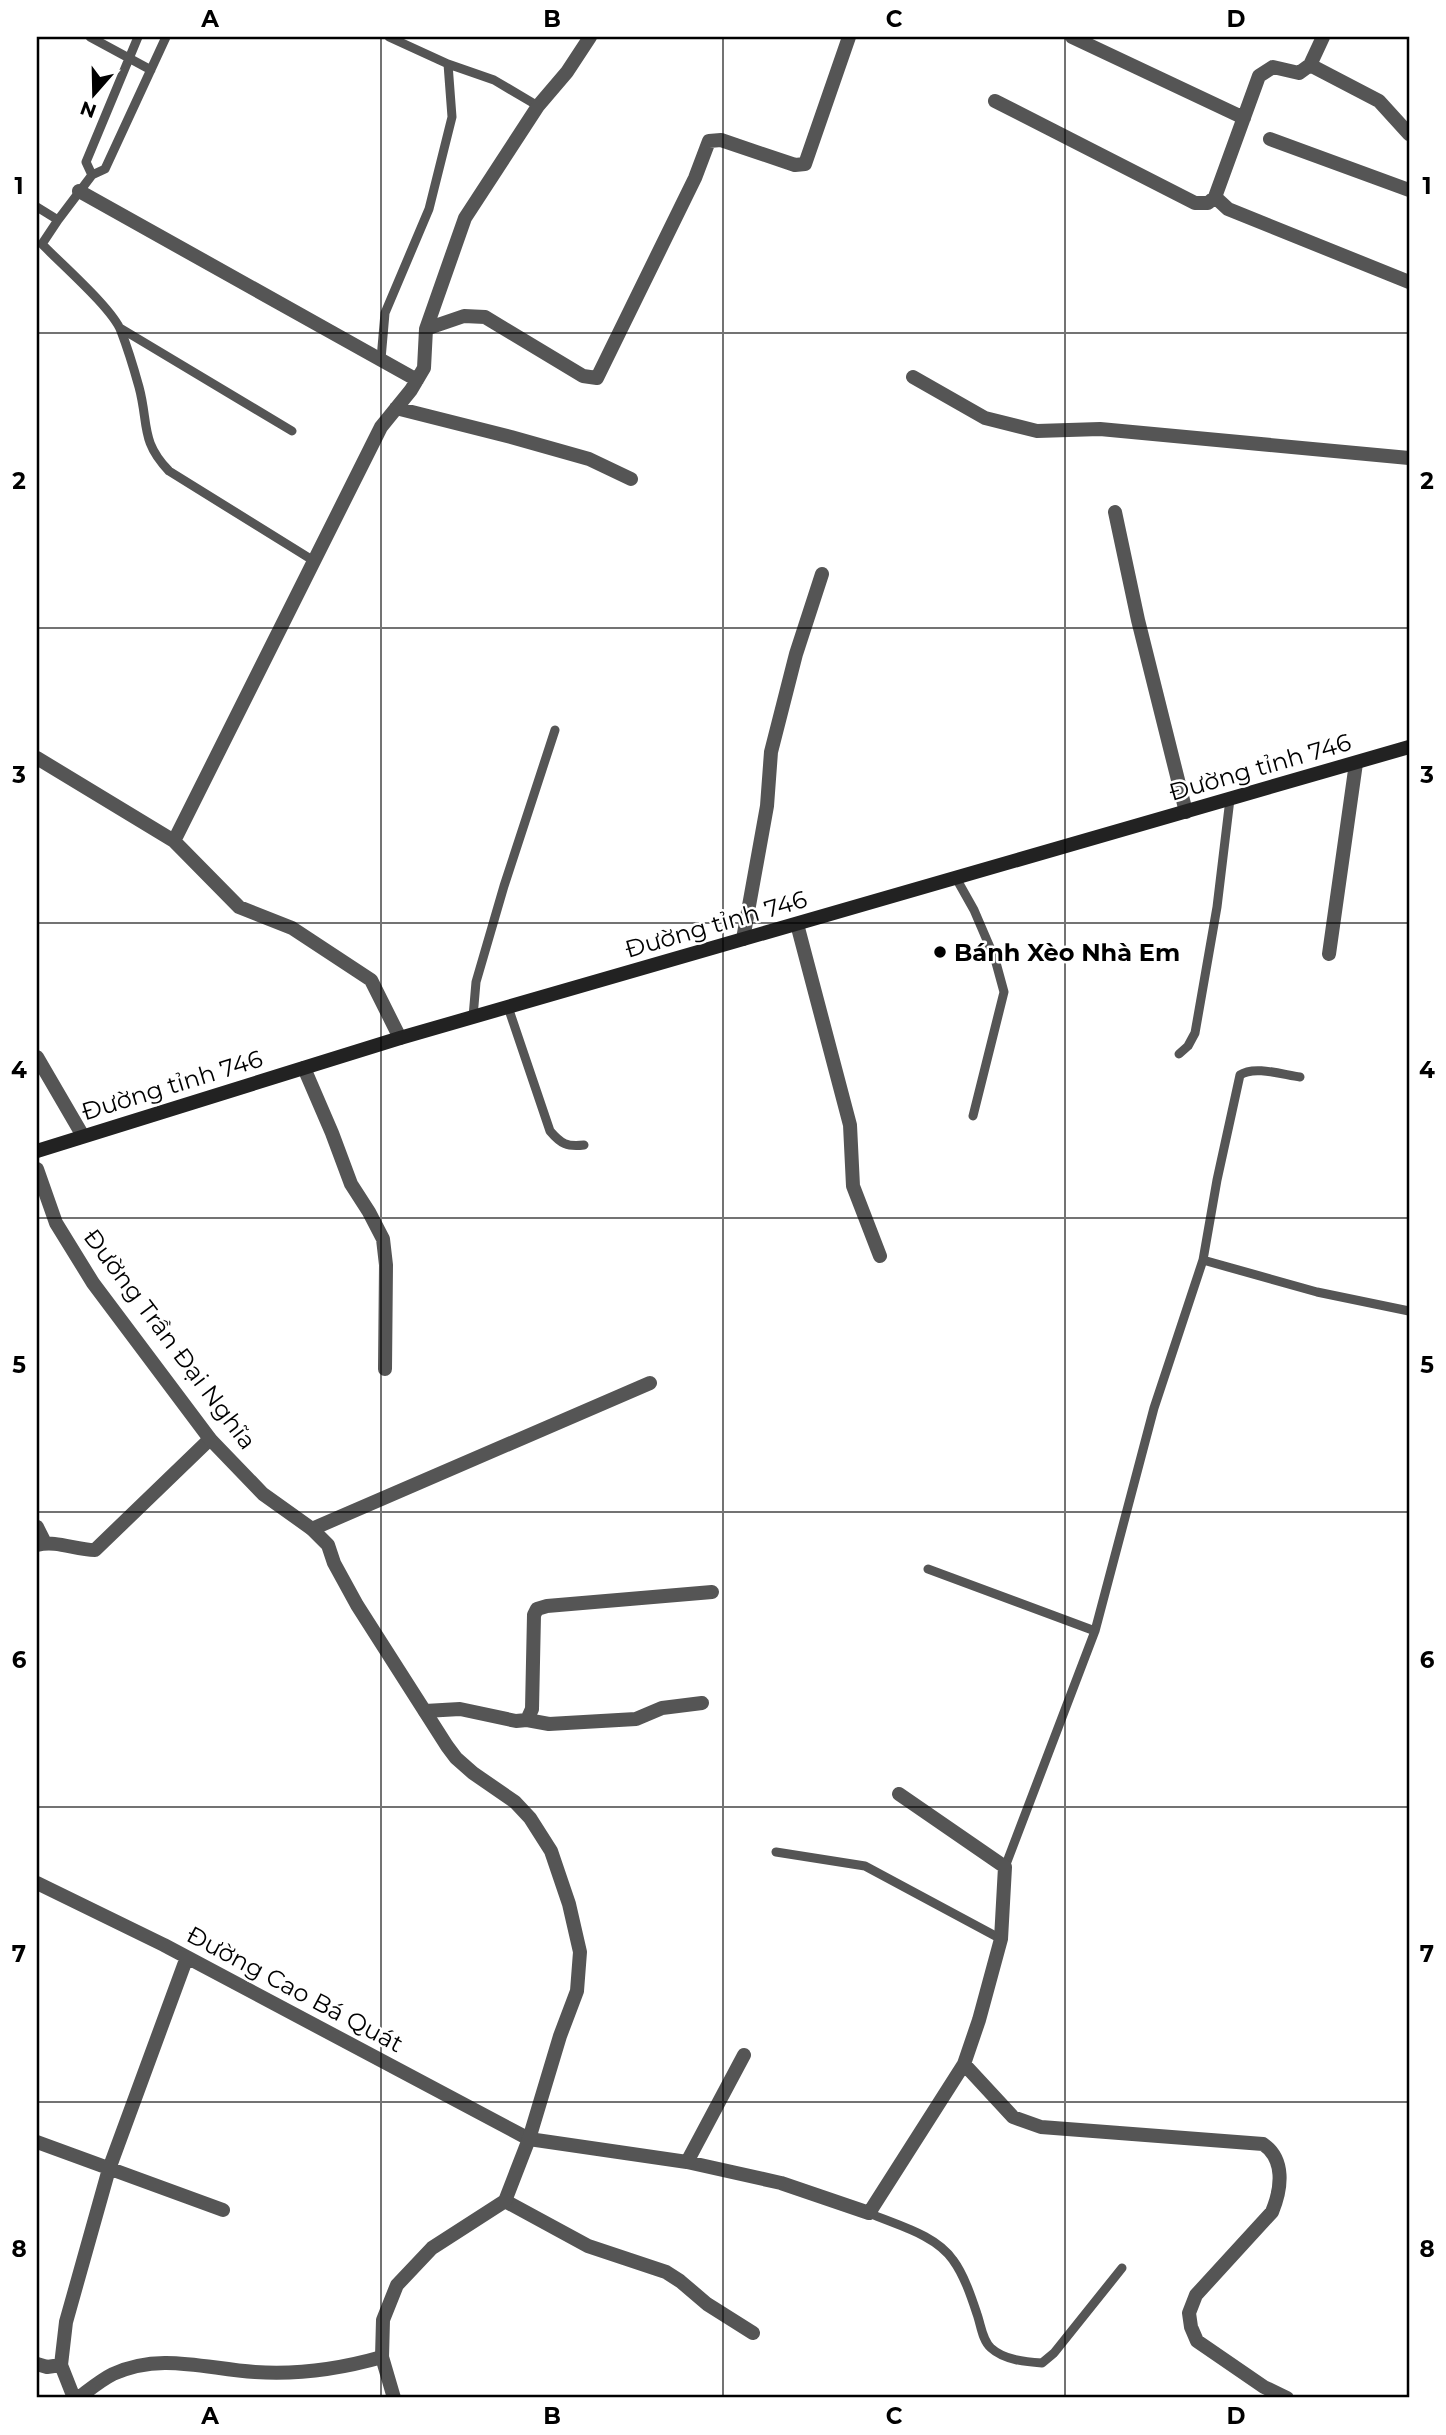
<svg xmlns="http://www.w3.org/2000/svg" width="1446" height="2435" font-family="Montserrat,sans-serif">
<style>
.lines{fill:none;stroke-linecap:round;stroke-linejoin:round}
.service{stroke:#555;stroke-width:9}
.minor{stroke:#555;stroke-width:14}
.tertiary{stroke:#555;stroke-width:14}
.secondary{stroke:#222;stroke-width:14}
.grid{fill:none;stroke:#000;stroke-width:2;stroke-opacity:0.55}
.poi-dot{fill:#000;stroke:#fff;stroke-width:2.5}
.labels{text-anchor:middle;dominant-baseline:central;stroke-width:5;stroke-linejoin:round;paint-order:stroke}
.street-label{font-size:24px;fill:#000;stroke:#fff}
.poi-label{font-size:24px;font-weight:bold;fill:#000;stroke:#fff;text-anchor:start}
.neatline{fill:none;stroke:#000;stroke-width:2.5}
.grid-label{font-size:23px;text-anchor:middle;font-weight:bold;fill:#000}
</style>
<rect width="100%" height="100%" fill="#fff"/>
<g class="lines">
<path class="service" d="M90,37L151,70
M448,64L494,80L538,106
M92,175L86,162L138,37
M37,207L58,220L92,175L105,169L166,37
M58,220L42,244C61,264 112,308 121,331C128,349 134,369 139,387C149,424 140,441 169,471L314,561
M120,328L292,431
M381,359L385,313L429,209L452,117L448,64L389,37
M956,878L974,910L995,959L1004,992L973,1116
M508,1007L550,1131C561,1144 567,1147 584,1145
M473,1017L476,982L504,886L555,730
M1179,1054L1188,1046L1195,1033L1217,907L1230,799
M1203,1260L1317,1292L1409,1311
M928,1569L1095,1631
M776,1852L865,1866L1001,1939
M1005,1867L1095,1631L1154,1408L1203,1260L1217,1180L1240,1075C1254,1065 1284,1075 1300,1077
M869,2213C896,2225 935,2234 953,2260C964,2275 971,2296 977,2314C981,2325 982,2340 991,2348C1004,2360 1026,2362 1042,2363L1054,2353L1122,2268"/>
<path class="minor" d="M1072,37L1244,118
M1323,37L1310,65L1299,73L1273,67L1259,76L1215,197L1228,209L1409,282
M1310,65L1379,101L1409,134
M995,101L1195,203H1208L1215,197
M1270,139L1409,190
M79,191L417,380
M426,329L464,316L485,317L583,376L597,378L695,178L709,141L721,140L795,165L805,164L849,37
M913,377L985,418L1037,431L1100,429L1409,458
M396,408L511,437L589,459L631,479
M1115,512L1138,620L1186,812
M37,758L174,841L239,907L292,928L371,980L400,1038
M174,841L381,427L411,390L424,368L426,329L465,218L538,106L567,72L590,37
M797,924L850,1125L853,1186L880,1256
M743,939L767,806L771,752L796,654L822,574
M1329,954L1356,763
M37,1057L83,1136
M304,1068L332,1133L351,1184L369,1212L383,1239L386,1265L385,1369
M37,1527L45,1543
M312,1529L650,1383
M37,1545C57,1540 75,1550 95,1550L210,1439
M425,1711L460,1709L516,1721L527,1720L549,1724L636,1719L662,1708L702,1703
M527,1720L532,1709L534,1615L537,1609L547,1606L712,1592
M37,1883L164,1945L529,2139L687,2162L781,2183L869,2213L964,2064L979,2020L1001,1939L1005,1867L899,1794
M964,2064L1013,2117L1041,2127L1263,2144C1285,2159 1282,2188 1272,2212L1196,2295L1189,2313L1191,2327L1197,2341L1264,2387L1287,2398
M37,2142L223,2210
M687,2162L744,2055
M505,2201L588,2246L666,2272L680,2281L707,2304L753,2333
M37,2364L47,2367L61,2365
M74,2398L61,2365L66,2322L109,2169L187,1957
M78,2398C89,2390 101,2380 113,2374C161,2352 206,2369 255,2372C299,2375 340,2369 382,2357"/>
<path class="tertiary" d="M37,1169L56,1223L93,1283L210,1439L263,1494L312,1529L328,1545L334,1563L357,1605L447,1746L456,1758L473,1773L515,1802L530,1818L551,1851L569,1904L580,1952L577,1991L560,2036L529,2139L505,2201L432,2248L397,2285L383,2320L382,2357L394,2398"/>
<path class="secondary" d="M37,1151L400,1038L1409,747"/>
</g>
<path class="grid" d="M381,37V2398M723,37V2398M1065,37V2398M37,333H1409M37,628H1409M37,923H1409M37,1218H1409M37,1512H1409M37,1807H1409M37,2102H1409"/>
<circle class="poi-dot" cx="940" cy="952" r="7"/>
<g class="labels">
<g class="street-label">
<text transform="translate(1260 767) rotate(-16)">Đường tỉnh 746</text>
<text transform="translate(716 924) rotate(-16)">Đường tỉnh 746</text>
<text transform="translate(172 1085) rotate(-17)">Đường tỉnh 746</text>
<text transform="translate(170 1339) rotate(53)">Đường Trần Đại Nghĩa</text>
<text transform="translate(295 1989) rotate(28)">Đường Cao Bá Quát</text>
</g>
<g class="poi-label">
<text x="954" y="952">Bánh Xèo Nhà Em</text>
</g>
</g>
<rect width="1446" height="2435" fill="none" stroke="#ffffff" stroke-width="77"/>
<g transform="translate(94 94) rotate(200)" stroke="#ffffff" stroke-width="5" paint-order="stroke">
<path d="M0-5L12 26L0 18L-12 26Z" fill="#000000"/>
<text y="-10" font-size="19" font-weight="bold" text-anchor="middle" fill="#000000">N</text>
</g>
<rect x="38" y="38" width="1370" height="2358" class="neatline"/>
<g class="grid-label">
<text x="210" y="27">A</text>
<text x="552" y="27">B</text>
<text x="894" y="27">C</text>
<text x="1236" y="27">D</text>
<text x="19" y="194">1</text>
<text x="1427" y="194">1</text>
<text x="19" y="489">2</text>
<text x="1427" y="489">2</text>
<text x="19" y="783">3</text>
<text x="1427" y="783">3</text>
<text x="19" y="1078">4</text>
<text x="1427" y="1078">4</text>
<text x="19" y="1373">5</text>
<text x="1427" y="1373">5</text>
<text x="19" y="1668">6</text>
<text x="1427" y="1668">6</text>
<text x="19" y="1962">7</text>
<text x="1427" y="1962">7</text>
<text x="19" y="2257">8</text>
<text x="1427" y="2257">8</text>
<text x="210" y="2424">A</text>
<text x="552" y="2424">B</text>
<text x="894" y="2424">C</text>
<text x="1236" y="2424">D</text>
</g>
</svg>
